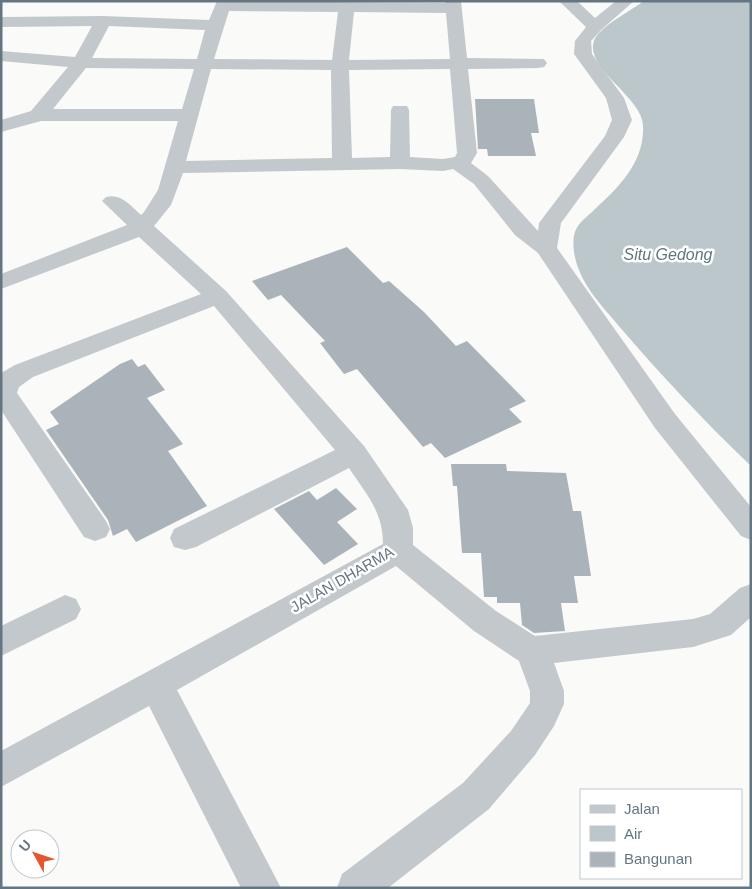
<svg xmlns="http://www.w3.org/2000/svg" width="752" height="889" font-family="Helvetica,sans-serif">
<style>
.water{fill:#bbc7cb}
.building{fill:#aab3b9}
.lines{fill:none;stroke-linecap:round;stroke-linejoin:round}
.minor{fill:#c3c8cc;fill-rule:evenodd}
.labels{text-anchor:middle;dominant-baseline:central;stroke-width:5;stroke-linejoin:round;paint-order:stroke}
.street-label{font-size:15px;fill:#657683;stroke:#fff}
.water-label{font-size:16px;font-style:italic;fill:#60757c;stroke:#fff}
</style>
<rect width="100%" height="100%" fill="#fafaf8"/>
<path class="water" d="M644,1H751V466C704,421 660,374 618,325C604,308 587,291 579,270C574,259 570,236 578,226C582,220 589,215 594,210C619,187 645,162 643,125C642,95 574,63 598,34C610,21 630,11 644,1Z"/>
<path class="building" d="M475,99H534L539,133H531L536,156H488L487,149H478Z
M347,247L383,283L389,281L424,312L456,346L467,341L526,401L509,409L522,422L445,458L431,443L423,447L357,369L344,374L320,343L325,341L281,295L268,300L252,281Z
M132,359L138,367L145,364L165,390L147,398L183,444L168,451L207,506L136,542L127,529L113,536L108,520L46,430L59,424L50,412L120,364Z
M451,464H506L507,471L566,473L573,511H581L591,576H574L578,603H561L565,631L534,633L522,625L520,603H497V597H484L481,553H462L457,486H453Z
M336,488L357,509L337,522L358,544L324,565L274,509L309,491L317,500Z"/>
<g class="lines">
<path class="minor" d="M217,1L445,3V1H461L467,58L544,59L547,63L544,67L538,68L468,69L477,153L471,163L488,176L538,231L539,223L605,136L612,120L606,98L574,54L575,41L586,27L559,1H577L595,18L616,1H634L601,30L591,41L592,54L624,98L632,120L624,137L561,223L557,248L675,414L751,507V540L741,536L655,428L538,253L515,235L474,184L453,169L443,171L400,169L183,173L171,205L154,226L226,291L364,446L408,510L413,528V545L496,611L535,636L693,619L710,614L740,588L751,584V617L731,635L693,647L554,663L564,691V704L554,726L535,755L489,809L388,888H337L342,874L463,783L511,731L530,703V691L519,661L474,631L396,566L177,690L281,888H241L149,706L1,787V751L383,544C383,511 366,494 349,468L196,547L185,550L174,547L170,538L174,529L335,450L214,306L33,377L19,387L17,393L106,521L110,529L106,537L95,541L84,537L1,410V373L15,365L201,294L139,237L1,289V274L127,225L102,201L106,197C121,193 130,205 141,215L144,212L158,190L178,121H41L1,132V120L31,111L68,67L1,61V51L75,57L92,26L1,27V17L103,16L209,20ZM229,11L338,12L332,60L214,59ZM354,12L446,13L450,59L349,60ZM109,26L205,30L197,59L92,58ZM86,68L194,69L182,109H53ZM211,69L331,70L332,158L186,161ZM450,69L457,153L455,157L443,159L410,157L409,110L407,106H393L391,110L390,157L352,158L349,70Z
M65,595L76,599L81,609L76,619L1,656V626Z"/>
</g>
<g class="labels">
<g class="street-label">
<text transform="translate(342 579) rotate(-30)">JALAN DHARMA</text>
</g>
<g class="water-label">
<text x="668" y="254">Situ Gedong</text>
</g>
</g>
<rect width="752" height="889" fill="none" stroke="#657683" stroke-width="5"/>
<rect x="580" y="789" width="162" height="90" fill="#ffffff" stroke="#c1c8cd"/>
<rect x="590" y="805" width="25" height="8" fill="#c3c8cc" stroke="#c1c8cd"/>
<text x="624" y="814" font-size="15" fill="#657683">Jalan</text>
<rect x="590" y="826" width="25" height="15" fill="#bbc7cb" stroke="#c1c8cd"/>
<text x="624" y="839" font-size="15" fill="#657683">Air</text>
<rect x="590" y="852" width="25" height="15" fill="#aab3b9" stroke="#c1c8cd"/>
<text x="624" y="864" font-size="15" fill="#657683">Bangunan</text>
<g transform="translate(35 854) rotate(310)"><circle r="24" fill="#ffffff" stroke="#c1c8cd"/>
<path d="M0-4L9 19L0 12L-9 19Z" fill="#e4572e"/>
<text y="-8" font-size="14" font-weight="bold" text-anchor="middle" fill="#657683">U</text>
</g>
</svg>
